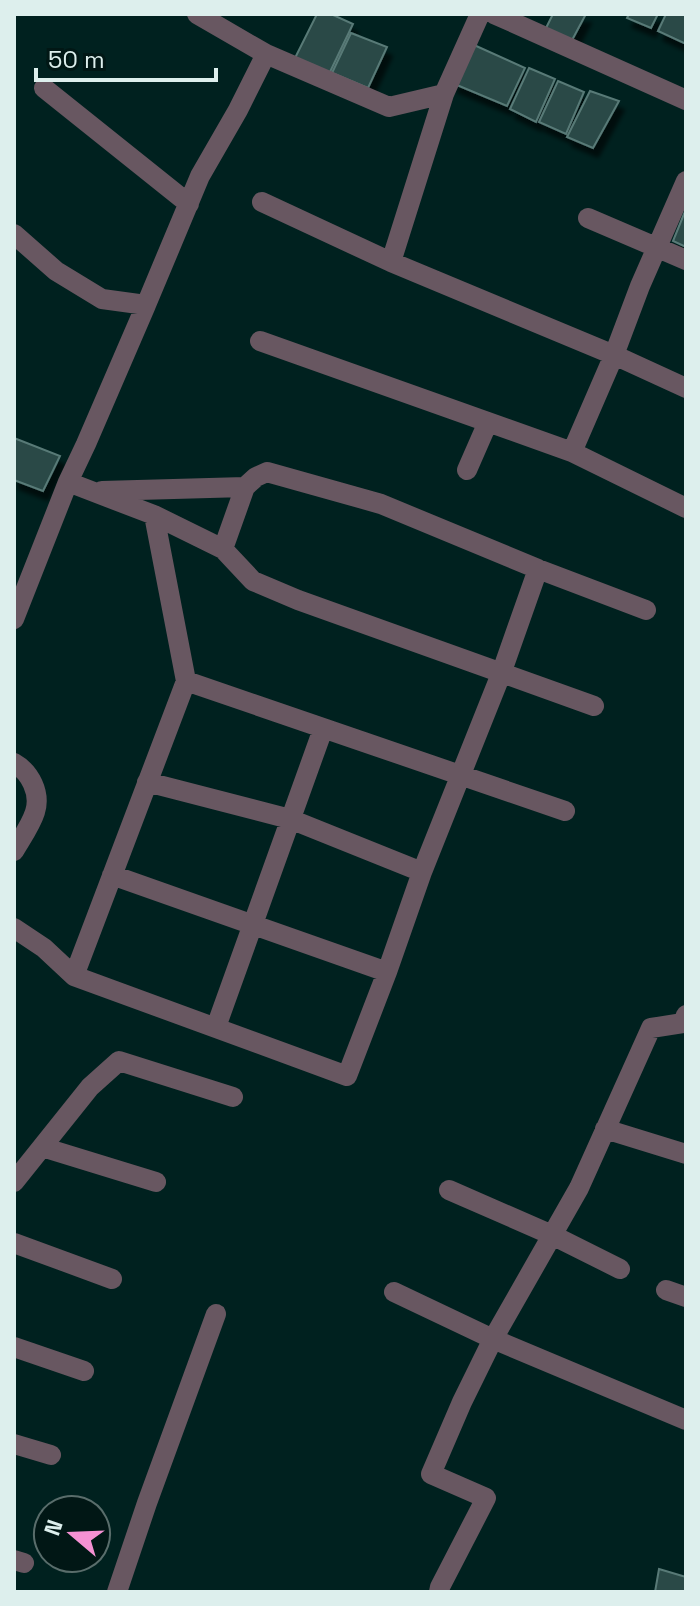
<svg xmlns="http://www.w3.org/2000/svg" width="700" height="1606" font-family="'Space Grotesk',sans-serif">
<style>
.building{fill:#294a47;stroke:#597a77;stroke-width:2;filter:url(#shadow)}
.lines{fill:none;stroke-linecap:round;stroke-linejoin:round}
.minor{stroke:#685761;stroke-width:20}
</style>
<defs>
<filter id="shadow"><feDropShadow dx="5" dy="9" stdDeviation="2" flood-color="#0009"/></filter>
</defs>
<rect width="100%" height="100%" fill="#00211f"/>
<path class="building" d="M317,14H331L353,24L329,74L294,60Z
M553,14H586L571,42L544,32Z
M629,14H658L651,28L627,18Z
M666,14H686V44L658,31Z
M351,33L387,47L368,88L332,73Z
M474,45L525,68L507,106L452,83Z
M529,68L555,79L536,122L510,109Z
M558,81L584,92L566,134L539,122Z
M590,91L619,101L593,148L567,137Z
M686,209V247L673,241Z
M14,438L60,456L43,491L14,480Z
M659,1569L686,1577V1592H655Z"/>
<g class="lines">
<path class="minor" d="M197,14L266,54L389,107L444,94
M494,14L686,100
M44,88L189,204
M262,202L391,262L614,355L640,286L686,181
M588,218L686,260
M14,234L56,271L102,299L146,305L86,444L68,482L14,619
M391,262L444,94L480,14
M146,305L200,176L238,110L266,54
M260,341L572,452L614,355L686,388
M572,452L686,508
M467,470L488,422
M68,482L154,515L223,549
M102,491L245,487
M538,569L646,610
M186,681C312,725 439,767 565,811
M14,763C30,772 41,793 35,812C31,825 21,839 14,851
M147,782L290,819L422,872L501,674L538,569L381,504L267,472L256,477L245,487L223,549L253,581L298,600L594,706
M112,875L387,972
M14,928L44,948L74,976L347,1076L387,972L422,872
M74,976L186,681L154,515
M216,1027L323,729
M605,1129L686,1154
M42,1147L156,1182
M14,1182L90,1087L119,1061L233,1097
M449,1190L552,1235L620,1269
M14,1243L112,1279
M666,1290L686,1297
M394,1292L493,1339L686,1420
M14,1347L84,1371
M14,1444L51,1455
M14,1560L24,1563
M117,1592L147,1503L216,1314
M439,1592L440,1587L486,1498L431,1474L462,1402L493,1339L579,1188L651,1028L683,1023L686,1015"/>
</g>
<rect width="700" height="1606" fill="none" stroke="#ddefed" stroke-width="32"/>
<g transform="translate(72 1534) rotate(289)"><circle r="38" fill="#011715" stroke="#596d6b" stroke-width="2"/>
<path d="M0-6L14 30L0 20L-14 30Z" fill="#f591d3"/>
<text y="-12" font-size="22" font-weight="bold" text-anchor="middle" fill="#ddefed">N</text>
</g>
<path d="M36 68v12h180v-12" fill="none" stroke="#ddefed" stroke-width="4"/>
<text x="48" y="68" font-size="24" fill="#ddefed" stroke="#011715" stroke-width="6" paint-order="stroke">50 m</text>
</svg>
